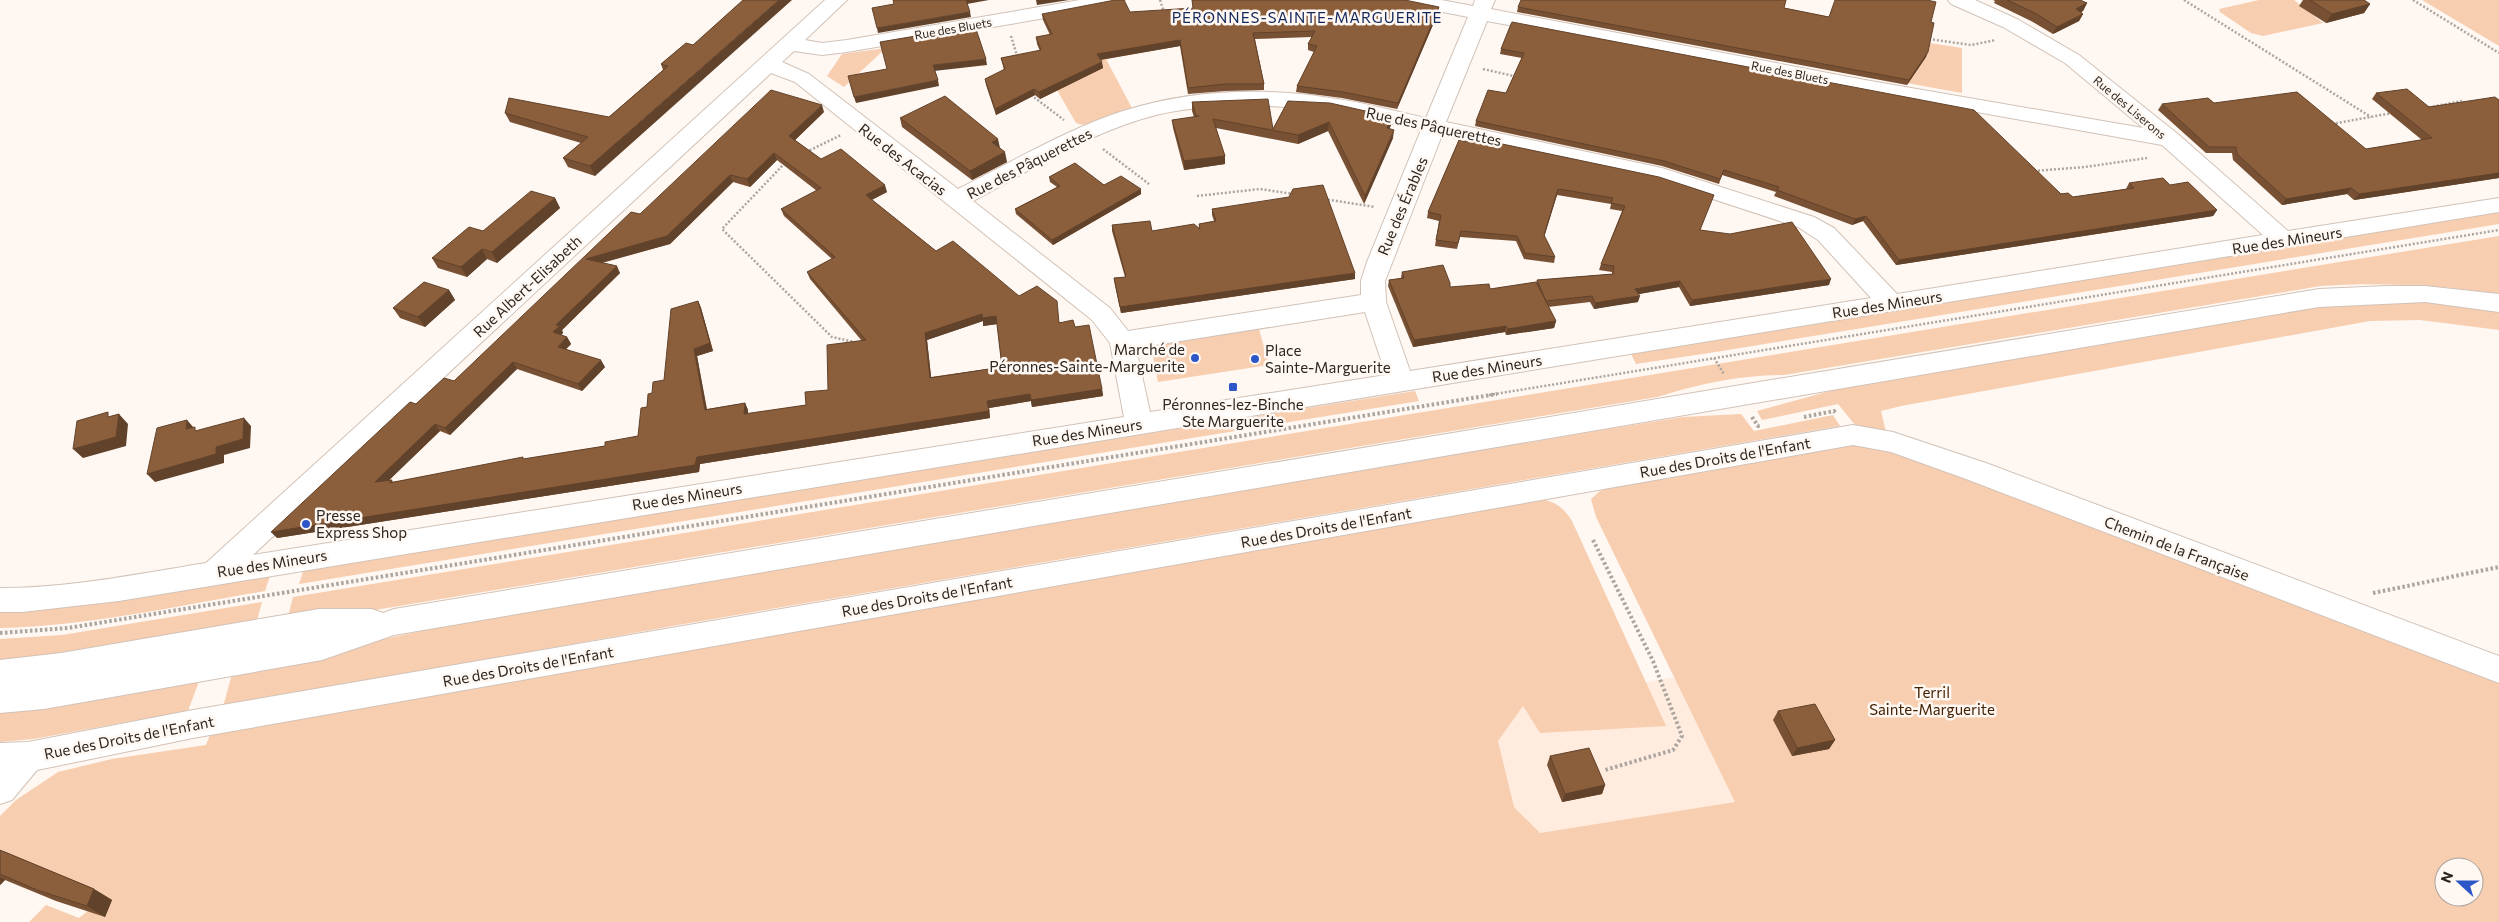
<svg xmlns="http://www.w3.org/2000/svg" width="2499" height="922" font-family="Commissioner,sans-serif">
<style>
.built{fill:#ffecdf}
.green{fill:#f8ceb0;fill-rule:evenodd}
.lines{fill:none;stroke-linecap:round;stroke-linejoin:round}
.minor-casing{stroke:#d2c2b7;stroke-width:2}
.highway-casing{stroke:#d2c2b7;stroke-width:2}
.path-far1{stroke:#aba5a0;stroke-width:2.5;stroke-dasharray:2 2;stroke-linecap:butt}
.path{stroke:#aba5a0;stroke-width:4;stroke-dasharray:2.5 2.5;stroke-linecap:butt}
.minor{fill:#fff;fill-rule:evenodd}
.highway{fill:#fff;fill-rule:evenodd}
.wall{fill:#785134;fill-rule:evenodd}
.shaded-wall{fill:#61422a}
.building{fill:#8b5e3c;stroke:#61422a;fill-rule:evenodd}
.poi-dot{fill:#2d57c7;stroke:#fef7f2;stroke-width:2}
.labels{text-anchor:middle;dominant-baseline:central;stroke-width:5;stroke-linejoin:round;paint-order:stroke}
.far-street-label{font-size:12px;fill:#2c2621;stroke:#fef7f2}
.far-quarter-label{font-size:15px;letter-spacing:1px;fill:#12275c;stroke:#fef7f2}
.street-label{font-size:15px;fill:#2c2621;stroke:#fef7f2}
.poi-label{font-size:15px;fill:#2c2621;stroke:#fef7f2;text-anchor:start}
.park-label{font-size:15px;fill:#432205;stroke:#fef7f2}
</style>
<rect width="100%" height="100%" fill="#fef7f2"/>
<path class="built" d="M1688,675L1749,809L1515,852L1470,712Z"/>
<path class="green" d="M2259,0H2294L2323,23L2263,36L2251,33L2220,12L2219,9Z
M2422,0H2499V46Z
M1923,42L1962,48V93L1901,82Z
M886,48L844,87L827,76L842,54Z
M1106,59L1133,110C1116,116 1093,130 1076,123L1053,83L1075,66Z
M2499,212V224L1722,351L1636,364L1631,354Z
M2499,236V294C2437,285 2384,282 2321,286L1784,375C1740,375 1699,384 1657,397L375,610L287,620L293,597Z
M2401,300L2455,302L2499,309V330L2420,320L2370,321L1901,406L1881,411L1886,432L1855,425L1838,404L1762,420L1757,411L1834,390L2332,305Z
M1259,329L1269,365L1158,382L1151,346Z
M1415,391L1419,401L299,584L304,568Z
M1741,414L1754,431L1833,415L1840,426L678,625L223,707L233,670L451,625L1608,429L1683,417Z
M1854,444L1907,454L1961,477L2057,508L2499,673V922H29L46,905L79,918L94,906L80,888L0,849V816L16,800L58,772L112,759L206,745L211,732L1534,498C1552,500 1562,505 1572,521L1666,726L1540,733L1523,706L1498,741L1514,807L1540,833L1735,802L1596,517L1591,499L1600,491L1622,483ZM2444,867H2474V897H2444Z
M270,576L265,591C177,606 89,626 0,628V612L76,606Z
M262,602L256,624L0,664V639L62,635Z
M193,676L198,684L188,711L33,739L0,742V708Z"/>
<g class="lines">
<defs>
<path id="minor" d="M825,0H847L805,40L822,43L847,40L1080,0H1125L1122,4L1115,6L847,52L822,55L794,51L782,62L809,74L958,189C1012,162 1065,130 1123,111C1189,90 1261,87 1330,98C1362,102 1394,111 1426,118L1468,17L1403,4L1400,0H1441L1473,6L1475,0H1495L1491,9L1865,80L2143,128L2065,63L2003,27L1951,4L1948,0H1975L2017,19L2079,55L2179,135L2288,231L2499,198V212L119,601L22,612H0V588C69,588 138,574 206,563ZM1487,21L1865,92L2162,145L2263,235L1897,294L1834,228L1814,217L1662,168L1446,122ZM771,73L795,82L1092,320L1110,343L1124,417L253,555ZM1255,105L1330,110L1421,130L1367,262L1361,281V295L1128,331L1110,308L973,201C1033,169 1093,130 1160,114C1191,107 1223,106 1255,105ZM1442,135L1658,181L1798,227L1818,240L1871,298L1410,371L1386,302L1385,281ZM1365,312L1386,375L1150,412L1136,348Z
M1853,425L1893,432L1986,463L2499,656V683L1966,479L1891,452L1853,445L193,738L37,770L12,800L0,804V743L28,742L193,710Z"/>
<path id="highway" d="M2387,286H2425L2499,294V312L2425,302L2319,307L394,635L322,660L44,709L0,713V660L61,653L319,609H372L383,613L394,609L2319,289Z"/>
</defs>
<use href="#minor" class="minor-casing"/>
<use href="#highway" class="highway-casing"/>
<path class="path-far1" d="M1160,0L1164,12
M2184,0L2371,117
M2413,0L2499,53
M1011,36L1018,59
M1929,39L1971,45L1996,40
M1483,69L1518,77
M1031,95L1064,120
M2425,108L2462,101
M2332,124L2392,113
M1103,149L1149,184
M806,152L841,135
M785,163L722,229L832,337L854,342
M2034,171L2085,167L2147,158
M1197,196L1260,189L1293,194
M1324,199L1375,207
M1714,358L1724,374
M1489,395L2499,230"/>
<path class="path" d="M1752,417L1758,426L1761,425
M1804,417L1834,411L1836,413
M1593,540L1653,661L1682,736L1673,750L1605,770
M2373,593L2499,567
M0,633L68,628L1497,394"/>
<use href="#minor" class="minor"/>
<use href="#highway" class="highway"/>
</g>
<path class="wall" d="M1993,0H2080L2087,3L2083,11L2081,12L2083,14L2079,21L2053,34L2031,21L1994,3L1995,1Z
M2303,0H2364L2370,4L2364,13L2326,23L2299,6Z
M1439,7L1438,13L1397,109L1342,98L1296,92L1297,86L1314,52L1308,50V44L1312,37L1255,39L1264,84V90L1225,91L1188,94L1180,46L1101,60L1103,68L1040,99L1035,95L996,115L986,85L985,79L1004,70L1001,58L1040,51L1037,44L1036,37L1050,35L1043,20L1042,14L1130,12Z
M1518,7L1784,8L1829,17L1931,22L1926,57L1907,85L1517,12Z
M1511,24L2073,197L2126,189L2129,183L2170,185L2217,210L2213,216L1896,265L1863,221L1852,225L1774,196L1776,192L1722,175L1719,184L1662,166L1475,126L1476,121L1506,93L1522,58L1500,54L1501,49Z
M686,43L595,176L568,167L563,158L581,143L510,122L505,113L609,117L663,70L661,64Z
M2376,93L2429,107L2499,100V178L2354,200L2347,194L2282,205L2233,160L2232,153H2206L2158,110L2162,104L2214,103L2366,149L2422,140L2372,99Z
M1288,101L1391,125L1389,129L1393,138L1364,204L1328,131L1298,144L1216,128L1225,156V164L1184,170L1173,128L1172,120L1194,117L1192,111V102L1273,129Z
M824,112L795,140L821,159L887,192L872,200L936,251L1019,296L1059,322L1075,327L1102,389L1103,396L1032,407L1031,401L989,408L990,418L700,464L699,472L277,538L416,404L454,381L640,214ZM777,160L817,191L781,209L784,216L832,259L807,272L810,279L862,341L828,390L806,405L748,414V410L745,403L707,409L697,356L713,351L701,308L698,301L664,380L652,393L638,436L605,446L525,459L393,482L392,480H389L440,431L450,435L517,369L582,391L605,367L566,349L571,344L567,337L561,335L563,333L562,330L620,273L602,263L670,244L733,182L750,187ZM983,321V326L997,324L1002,367L931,377L927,340Z
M900,118L1000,148L1007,162L972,180L902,127Z
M1459,140L1701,230L1829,285L1690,306L1679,287L1638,294V302L1616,305L1594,309L1590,302L1548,307L1556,321L1554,328L1506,335L1505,332L1413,347L1388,286L1389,280L1401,278L1402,272L1450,287L1490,289L1536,283L1537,280L1612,274V272L1599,270L1601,264L1622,211L1610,209L1611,204L1557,195L1544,236L1555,257L1554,263L1524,259L1516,241L1460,237L1457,249L1435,246L1439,221L1427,218L1428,212Z
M1049,177L1104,185L1141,194L1053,245L1016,214L1015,209L1057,187L1050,182Z
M555,198L560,208L497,263L487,259L467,277L438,268L432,258L483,231Z
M1212,209L1355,279L1121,313L1115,285L1114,278L1125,277L1112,231V225L1152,231L1199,228V224L1214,221L1212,215Z
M449,290L455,300L425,327L400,318L393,308Z
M1778,711L1835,740L1829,749L1792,756L1773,720Z
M1550,756L1605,785L1602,794L1562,802L1547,765Z
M0,850L94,889L112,900L105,917L56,901L5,880L0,885Z"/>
<path class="shaded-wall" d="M779,0H792L595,176L590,166Z
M966,0H989L967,4Z
M1036,0H1069L1037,5Z
M2087,3L2083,11L2072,17L2076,9Z
M2370,4L2364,13L2326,23L2332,14Z
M1439,7L1438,13L1397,109L1398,103Z
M970,12L971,17L878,33L877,28Z
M2083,14L2079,21L2053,34L2057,27Z
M1180,40V46L1098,60L1097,54Z
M1928,52L1926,57L1907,85L1909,80Z
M986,59L987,65L934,71L933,65Z
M1102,62L1103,68L1040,99L1039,92Z
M938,80L939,86L856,103L854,97Z
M1034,89L1035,95L996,115L995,109Z
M822,105L824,112L791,144L789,136Z
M1392,117L1391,125L1386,137L1387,128Z
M1329,122L1328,131L1298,144V135Z
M1394,130L1393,138L1364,204L1365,196Z
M998,139L1000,148L993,151L992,142Z
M1005,152L1007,162L972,180L970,171Z
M774,153L777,160L750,187L747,179Z
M1225,156V164L1184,170V161Z
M2499,173V178L2354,200L2359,194Z
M730,175L733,182L670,244L589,266L586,259Z
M885,185L887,192L867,202L866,195Z
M2351,188L2347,194L2282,205L2286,199Z
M1141,189V194L1053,245L1052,240Z
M1558,189L1557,195L1543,241L1544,235Z
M555,198L560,208L497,263L492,252Z
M2217,210L2213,216L1896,265L1899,260Z
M1866,216L1863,221L1852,225L1855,219Z
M482,249L487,259L467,277L461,267Z
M617,266L620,273L562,330L563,333L557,339L553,332L556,325Z
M1355,273V279L1121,313L1120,307Z
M1831,279L1829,285L1690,306L1692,300Z
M1680,281L1679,287L1634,295L1635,289Z
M449,290L455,300L425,327L418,317Z
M1640,296L1638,302L1594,309L1595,303Z
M698,301L701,308L713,351L697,356L708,417L705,410L694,349Z
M982,314L996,316L998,324L983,326V321L927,340L932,385L930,378L925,333Z
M1556,321L1554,328L1506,335L1508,329Z
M1506,326L1505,332L1413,347L1414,340Z
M567,337L571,344L561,354L558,347Z
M601,360L605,367L582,391L578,384Z
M513,362L517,369L450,435L445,428Z
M1102,389L1103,396L1032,407L1031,401L989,408L990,418L700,464L699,472L277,538L271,532L697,457L987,401L1030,394Z
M745,403L748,410L747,422L744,414Z
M119,414L128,424L126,446L83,458L73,449Z
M244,418L251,426L250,448L224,455V463L155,482L147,474L216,447Z
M187,420L194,428L186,429Z
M435,424L440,431L380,489L375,482Z
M1835,740L1829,749L1792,756L1797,748Z
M1605,785L1602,794L1562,802L1565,794Z
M0,877L5,880L0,885Z
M94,889L112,900L105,917L87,906Z"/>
<path class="building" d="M743,0H779L590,166L563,158L588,137L505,113L509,98L609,117L668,66L661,64L686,43L693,45Z
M893,0H966L970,12L877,28L872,8L894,4Z
M1115,0H1124L1130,12L1193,8L1192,0H1405L1439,7L1398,103L1343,92L1297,86L1317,46L1308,44L1315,31L1253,33L1264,84H1225L1188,88L1180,40L1097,54L1102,62L1039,92L1034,89L995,109L985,79L1005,69L1001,58L1041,50L1036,37L1052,34L1042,14Z
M1521,0H1786L1784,8L1829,17L1835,0H1927L1936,2L1931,22L1934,23L1928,52L1909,80L1518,7Z
M2007,0H2080L2087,3L2076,9L2083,14L2057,27L2035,13Z
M2310,0H2364L2370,4L2332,14Z
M1512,22L1974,110L2061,194L2068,193L2073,197L2134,188L2129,183L2163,178L2170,185L2188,182L2217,210L1899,260L1866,216L1855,219L1777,190L1779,187L1724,170L1720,179L1664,161L1476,121L1488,90L1506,93L1524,53L1501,49L1511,24Z
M975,26L986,59L933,65L938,80L854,97L848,76L887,69L880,42Z
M2407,89L2429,107L2495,97L2499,100V173L2359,194L2351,188L2286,199L2237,154L2236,147H2209L2162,104L2208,98L2214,103L2297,92L2366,149L2432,138L2376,93Z
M771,90L822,105L789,136L821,159L841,149L885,185L866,195L936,251L953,241L1019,296L1037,286L1057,301L1059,323L1073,320L1075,327L1089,325L1102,389L1031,400L1030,394L987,401L989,411L697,457L695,465L271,532L410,402L416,404L444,378L454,381L631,212L640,214ZM774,153L821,188L781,209L835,257L807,272L866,340L827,345L828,390L805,392L806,405L744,414L745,403L705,410L694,349L710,343L698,301L671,309L664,380L653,382L652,393L648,394L647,407L641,408L638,436L605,442V446L523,459V457L389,483L392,480L375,482L435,424L445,428L513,362L578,384L601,360L558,347L567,337L553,332L560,326L556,325L617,266L586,259L667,236L730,175L747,179ZM982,314V318L996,316L1002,367L930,378L925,333Z
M945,96L998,139L992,142L1005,152L970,171L900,118Z
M1268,99L1273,129L1288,101L1330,103L1392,117L1387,128L1394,130L1365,196L1329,122L1298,135L1213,119L1225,156L1184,161L1172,120L1199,116H1196L1192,102Z
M1469,137L1659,177L1714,195L1700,230L1730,234L1792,222L1831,279L1692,300L1680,281L1635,289L1640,296L1618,299L1595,303L1592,296L1546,301L1537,280L1613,274L1614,266L1601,264L1625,206L1611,203L1613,198L1558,189L1544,235L1555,257L1525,253L1517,236L1461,231L1458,243L1436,240L1441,215L1428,212L1459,140L1467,142Z
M1075,163L1104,185L1121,176L1141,189L1052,240L1015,209L1060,186L1049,177Z
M1323,185L1355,273L1120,307L1114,278L1126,277L1112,225L1150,221L1152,231L1194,224L1200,229L1199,224L1216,221L1212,209L1289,197L1293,189Z
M531,191L555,198L492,252L482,249L461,267L432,258L469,227L483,231Z
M1443,265L1450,283V287L1489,284L1490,289L1536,282L1556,321L1508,329L1506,326L1414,340L1389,280L1404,278L1402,272Z
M424,282L449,290L418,317L393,308Z
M108,412V417L119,414L116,437L73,449L77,421Z
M244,418L243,439L216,447V454L147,474L157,428L187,420L186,429L195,427V431Z
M1815,704L1835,740L1797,748L1778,711Z
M1589,748L1605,785L1565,794L1550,756Z
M0,850L94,889L87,906L37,890L0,874Z"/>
<g class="poi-dot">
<circle cx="1195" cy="358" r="5"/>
<circle cx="1255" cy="359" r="5"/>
<rect x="1228" y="382" width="10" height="10" rx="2.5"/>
<circle cx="306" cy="524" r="5"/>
</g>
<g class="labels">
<g class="far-street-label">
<text transform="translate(953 28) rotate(-10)">Rue des Bluets</text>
<text transform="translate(1790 72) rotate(11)">Rue des Bluets</text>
<text transform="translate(2130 107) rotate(40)">Rue des Liserons</text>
</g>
<g class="far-quarter-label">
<text x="1307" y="17">PÉRONNES-SAINTE-MARGUERITE</text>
</g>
<g class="street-label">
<text transform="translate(1434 126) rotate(12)">Rue des Pâquerettes</text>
<text transform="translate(903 159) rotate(38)">Rue des Acacias</text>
<text transform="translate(1029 163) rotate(-27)">Rue des Pâquerettes</text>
<text transform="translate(1402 206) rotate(-67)">Rue des Érables</text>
<text transform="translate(2287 240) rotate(-9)">Rue des Mineurs</text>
<text transform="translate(527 286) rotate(-43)">Rue Albert-Elisabeth</text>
<text transform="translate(1887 304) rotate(-9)">Rue des Mineurs</text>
<text transform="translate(1487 368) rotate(-9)">Rue des Mineurs</text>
<text transform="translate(1087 432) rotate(-9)">Rue des Mineurs</text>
<text transform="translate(1725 457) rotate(-10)">Rue des Droits de l'Enfant</text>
<text transform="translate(687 496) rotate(-9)">Rue des Mineurs</text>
<text transform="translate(1326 527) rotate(-10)">Rue des Droits de l'Enfant</text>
<text transform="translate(2177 548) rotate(21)">Chemin de la Française</text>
<text transform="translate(272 563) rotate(-9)">Rue des Mineurs</text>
<text transform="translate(927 596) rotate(-10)">Rue des Droits de l'Enfant</text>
<text transform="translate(528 666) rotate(-10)">Rue des Droits de l'Enfant</text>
<text transform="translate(129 737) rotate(-11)">Rue des Droits de l'Enfant</text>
</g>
<g class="poi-label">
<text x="1185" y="349" text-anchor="end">Marché de<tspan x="1185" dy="17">Péronnes-Sainte-Marguerite</tspan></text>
<text x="1265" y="350">Place<tspan x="1265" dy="17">Sainte-Marguerite</tspan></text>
<text x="1233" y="404" text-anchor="middle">Péronnes-lez-Binche<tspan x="1233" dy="17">Ste Marguerite</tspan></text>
<text x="316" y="515">Presse<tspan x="316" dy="17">Express Shop</tspan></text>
</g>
<g class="park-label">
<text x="1932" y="692">Terril<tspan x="1932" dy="17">Sainte-Marguerite</tspan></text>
</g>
</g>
<g transform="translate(2459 882) rotate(291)"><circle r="24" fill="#fef7f2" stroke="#aaa39e"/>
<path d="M0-4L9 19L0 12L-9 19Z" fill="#2d57c7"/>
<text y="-8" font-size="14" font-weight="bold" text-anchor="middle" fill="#2c2621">N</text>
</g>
</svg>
